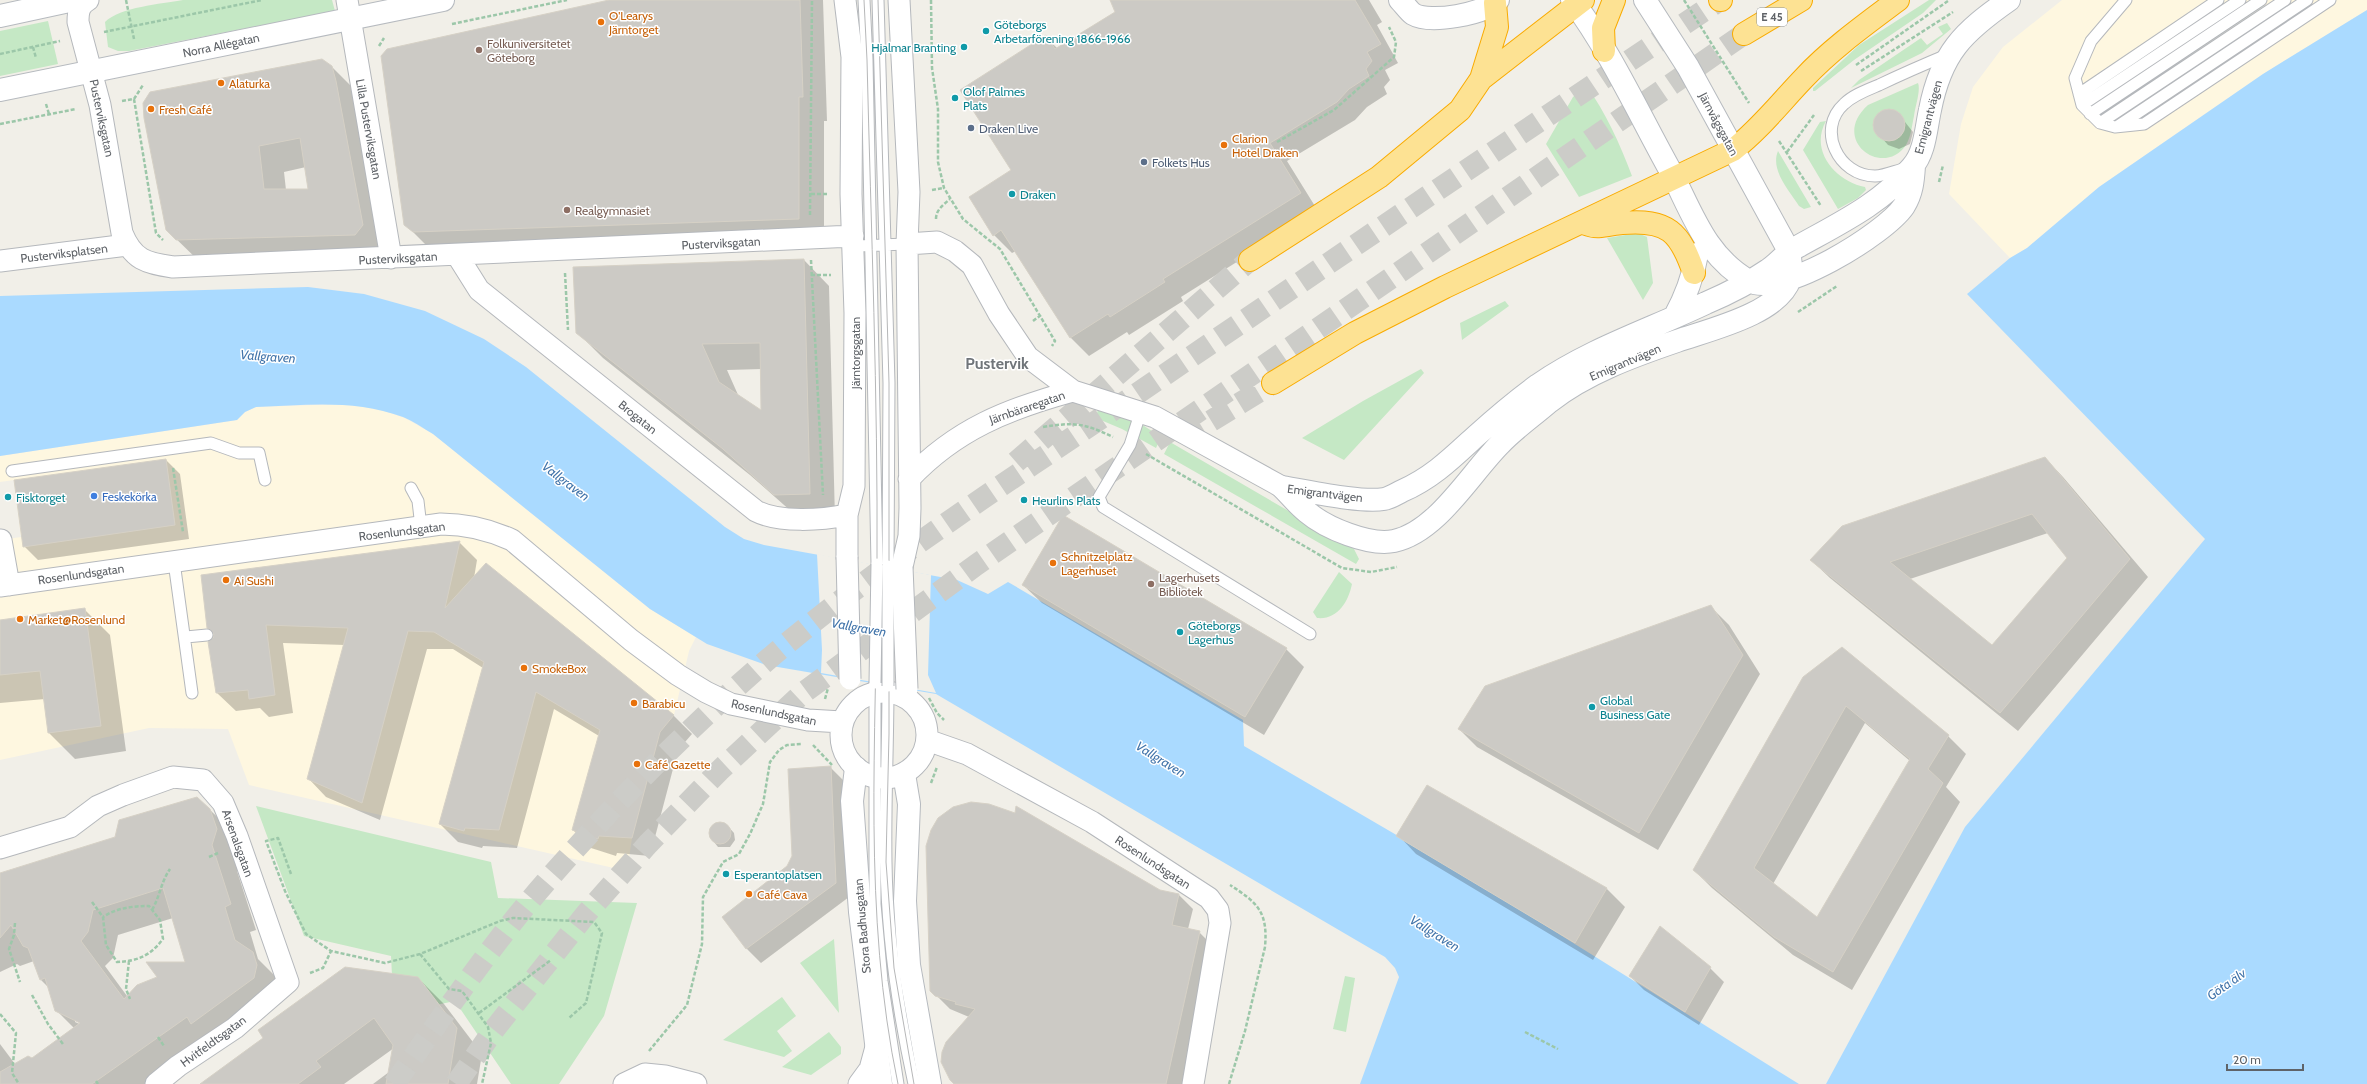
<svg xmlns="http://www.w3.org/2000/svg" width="2367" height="1084" font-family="Cabin,sans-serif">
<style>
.commercial{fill:#fef7e0}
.green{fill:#c5e8c5}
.water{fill:#aadaff}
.pier{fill:#f1efe8}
.shadow{fill:#0003;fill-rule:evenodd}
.building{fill:#cccac5;stroke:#d6d1c6;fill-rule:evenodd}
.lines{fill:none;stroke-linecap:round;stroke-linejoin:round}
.highway-tunnel{stroke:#ccccc8;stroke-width:22;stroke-dasharray:22 11;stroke-linecap:butt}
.lane-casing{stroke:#b5b8bc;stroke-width:13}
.street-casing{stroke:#b5b8bc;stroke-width:23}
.secondary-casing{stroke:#b6babf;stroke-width:24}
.highway-casing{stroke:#f9ab00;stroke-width:24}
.path{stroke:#9cc7a9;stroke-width:2.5;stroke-dasharray:4 2;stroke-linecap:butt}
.lane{stroke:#fff;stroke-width:11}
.street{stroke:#fff;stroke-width:21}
.secondary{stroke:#fff;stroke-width:22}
.highway{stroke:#fde293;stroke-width:22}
.tram{stroke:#b6b7b8;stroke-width:1}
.lane-bridge-casing{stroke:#b5b8bc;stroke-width:13;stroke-linecap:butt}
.street-bridge-casing{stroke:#b5b8bc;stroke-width:23;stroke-linecap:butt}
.lane-bridge{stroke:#fff;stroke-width:11}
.street-bridge{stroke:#fff;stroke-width:21}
.food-dot{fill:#e8710a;stroke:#fff;stroke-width:1.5}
.culture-dot{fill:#0f9aa8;stroke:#fff;stroke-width:1.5}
.education-dot{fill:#8d6e63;stroke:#fff;stroke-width:1.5}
.service-dot{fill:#5c6f8a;stroke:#fff;stroke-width:1.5}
.shop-dot{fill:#3f7fe0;stroke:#fff;stroke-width:1.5}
.labels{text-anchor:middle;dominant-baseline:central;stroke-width:3;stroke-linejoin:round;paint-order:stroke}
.shield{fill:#fff;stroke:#8f9295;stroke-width:1}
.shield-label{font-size:11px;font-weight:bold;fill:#5f6368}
.food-label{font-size:12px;fill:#c56008;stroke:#fff;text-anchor:start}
.culture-label{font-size:12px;fill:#0d838f;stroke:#fff;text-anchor:start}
.education-label{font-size:12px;fill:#785e54;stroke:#fff;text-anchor:start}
.street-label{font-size:12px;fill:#5f6368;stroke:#fff}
.service-label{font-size:12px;fill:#4e5e75;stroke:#fff;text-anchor:start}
.shop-label{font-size:12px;fill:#366cbe;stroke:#fff;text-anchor:start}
.water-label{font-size:13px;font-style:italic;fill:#4174aa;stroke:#fff}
.district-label{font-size:16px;font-weight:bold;fill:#70757a;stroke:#fff}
</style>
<rect width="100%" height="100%" fill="#f1efe8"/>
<path class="commercial" d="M2062,0H2367V10L2263,74L2099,187L2027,248L2010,258L1949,194L1961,124L1973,87L2003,47Z
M343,404L378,409L405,418L433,434L650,609L696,637L689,651L674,715L662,729L657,726V742L632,838L627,871L249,785L228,729L149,728L0,760V540L21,537L14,480L0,482V456L237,420L245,412L256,407Z"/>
<path class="green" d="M183,0H332L335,11L129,51H118L108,47L105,22C120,7 161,4 183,0Z
M1929,0H1936L1923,13L1854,60L1815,91H1813V88L1859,45Z
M48,21L58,64L0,76V31Z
M1947,23L1951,29L1922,53L1851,88L1859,80L1921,38L1927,45L1943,34L1938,27Z
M1918,83C1921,90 1915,107 1914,116C1912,125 1911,137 1906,145C1883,179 1829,140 1868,105Z
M1586,85C1606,113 1620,144 1632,176L1579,197L1546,144L1573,97Z
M1826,121C1809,151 1836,181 1865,187L1866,190L1858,198L1838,209L1803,150L1820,122Z
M1778,151L1811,207L1804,209L1799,206C1789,190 1770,170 1778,151Z
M1638,233L1647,237L1653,283L1643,300L1607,238Z
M1505,301L1509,306L1462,340L1460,323Z
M1421,369L1424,373L1344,460L1302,438L1363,401Z
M1098,409L1135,420L1161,437L1156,448L1122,429L1096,418Z
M1170,442L1354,549L1359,559L1356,564L1164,454Z
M1339,572L1352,584C1348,603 1337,620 1317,618L1313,612Z
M256,806L491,862L498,898L637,903L604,1016L559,1084H511L455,1001L436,1005L392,975L391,956L304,936Z
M834,939L839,1013L800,963Z
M1345,976L1355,978L1346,1032L1333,1029Z
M782,997L796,1016L777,1031L792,1051L784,1057L723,1040Z
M829,1032L841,1047V1054L811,1075L782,1067Z"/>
<path class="water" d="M2367,10V1084H1826L1965,827L2205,539L1967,294L2010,258L2027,248L2099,187L2263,74Z
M308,287L364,294L425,311L484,339L526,367L725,527L744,539L764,545L957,580L988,594L1008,582L1243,720L1244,746L1453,868L1799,1084H1360L1399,977L1395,968L1385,957L936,694L766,665L707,644L650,609L433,434C423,428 413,421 403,417C355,399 306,405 256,407L245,412L237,420L0,456V296Z"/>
<path class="pier" d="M817,554L931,575L928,675L936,693L821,673L822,650Z"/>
<path class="shadow" d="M614,0H823L827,121H824V243L430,249L405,224Z
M1112,0H1369L1382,22L1377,25L1398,63L1385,70L1390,80L1384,87L1387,94L1367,107L1355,120L1287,161L1318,211L1181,297L1183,301L1129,335L1127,332L1089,356L1071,338L1016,251L1012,253L994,235L1046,37L1057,48L1116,12Z
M332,67L358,93L388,251L203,265L167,230ZM306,167L309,190H286L284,172Z
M1890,110L1897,112L1913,132L1910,144L1899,149L1888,145L1875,130L1874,123L1877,115Z
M804,260L829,286L835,519L801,520L750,475L603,358L577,332ZM762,369V412L739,397L727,370Z
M2045,458L2063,477L2148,577L2018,731L1830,578L1811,560ZM2048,533L2068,558L1992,646L1910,579Z
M166,460L180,474L189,539L38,560L24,546Z
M459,542L477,560L474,578L673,715L692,734L678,750L650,856L617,853L616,856L591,848L573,830L599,736L554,709L517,848L483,846L482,848L458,842L440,824L483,668L453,649H427L380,820L326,797L308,778L345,645L283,643L293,713L269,717L260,708L236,711L217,693L215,635L208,628Z
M1023,585L1286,649L1304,667L1264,735L1042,603Z
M1711,607L1729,625L1760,674L1658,850L1477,747L1459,729Z
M84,609L110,635L126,751L75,759L49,733L45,699L0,703V621Z
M1803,678L1948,736L1966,754L1946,787L1960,802L1852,990L1793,955L1712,888L1694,870ZM1865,723L1910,761L1817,919L1773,884Z
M830,767L844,781L849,897L761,963L747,949L723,918L788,866Z
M1427,786L1607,889L1625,907L1593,960L1416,854L1398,835Z
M210,810L236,835L242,855L237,871L256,930L250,932L258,959L278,979L153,1084H0V1044L15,1064L32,1059L74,1028L56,1010L49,988L41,980L34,961L20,966L17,964L0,972V875ZM173,918L186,963L127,996L105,966L113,958L118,935ZM75,1020L84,1024V1026L75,1022Z
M716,823L726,824L734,833L735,840L730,847H718L710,837L711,828Z
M1160,891L1179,895L1193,909L1188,929L1199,932L1213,946L1182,1084H955L969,1017L950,1009L936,995Z
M1710,968L1724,982L1699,1025L1644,990L1630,976Z
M418,978L444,1004L482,1054L477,1084H373L389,1072L394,1048L344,1084H202Z"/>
<path class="building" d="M609,0H800L803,97H799V219L413,232L404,225L381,56L387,49Z
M1110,0H1355L1381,44L1367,52L1372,61L1366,69L1369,76L1349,89L1337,102L1270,143L1301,193L1163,279L1165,282L1110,317L1108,314L1070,338L1001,230L993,236L969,197L1011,170L960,90L1046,35L1055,49L1115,12Z
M322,59L332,66L336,81L363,225L355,235L176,240L166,230L144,118L143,103L150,92ZM300,138L308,189H264L259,146Z
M1873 125a16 16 0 1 1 32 0a16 16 0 1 1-32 0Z
M804,259L810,494L774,495L723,449L576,333L573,267ZM760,343L761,410L719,382L702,344Z
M2045,457L2130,559L2000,713L1810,560L1842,526ZM2032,514L2067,558L1992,645L1890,562Z
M166,459L175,525L23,547L14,480Z
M1063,515L1287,648L1245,717L1022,585Z
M460,541L445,608L486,563L674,715L660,732L632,838L599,836L598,839L572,830L600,730L536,692L499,830L465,828L464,831L439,824L484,662L434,632L408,631L362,803L307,779L348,628L266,625L275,695L249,699L248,690L216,693L208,642L213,638L214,634L210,629L207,628L201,575Z
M1711,605L1743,655L1639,833L1458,729L1485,686Z
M85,608L101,726L48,733L40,671L0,675V620Z
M1842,647L1949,735L1928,769L1943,783L1833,972L1774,937L1693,870L1803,677ZM1846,706L1910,759L1817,917L1754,868Z
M831,766L836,883L746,949L722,917L787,866L792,856L788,769Z
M1427,785L1607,888L1575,943L1396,836Z
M197,797L210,809L217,829L212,845L231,904L225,907L235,940L253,952L257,965L254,978L191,1024L187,1017L92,1084H0V1072L28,1056L32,1058L80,1023L55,1011L45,978L40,980L28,948L23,946L11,925L0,938V873L115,837L119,820ZM163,888L185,962H146L157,977L137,985L124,999L81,941L88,932L93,910Z
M971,802L989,804L1015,813L1016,806L1160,890L1179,894L1172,925L1200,931L1166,1084H954L950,1080L941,1062L942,1052L946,1042L975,1009L955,1004L956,1002L935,996L930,991L926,846L931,830L938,818L953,807Z
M709 833a11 11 0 1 1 22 0a11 11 0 1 1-22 0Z
M1660,926L1711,967L1685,1012L1629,976Z
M345,967L418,977L457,1028L448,1084H386L393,1045L374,1018L316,1061L321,1067L298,1084H200L263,1038L258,1030Z"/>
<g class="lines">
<path class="highway-tunnel" d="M1183,438L1273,383
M1016,462L1250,260
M394,1084C443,1016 490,946 545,883C615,803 691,725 772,656C886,559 1014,478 1138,393C1331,261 1526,130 1720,0
M456,1084L493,1031L586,914L648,844L719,771L803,693L976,565L1744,34"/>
<defs>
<path id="lane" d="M864,0L867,60L877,564
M878,0L889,383L888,566
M2126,0L2091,41L2075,78L2082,105L2100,123L2115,127L2144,124L2330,0
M2079,94L2218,0
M2082,105L2240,0
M2090,114L2261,0
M2100,123L2285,0
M2118,126L2307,0
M1907,168C1897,170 1885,176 1875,176C1838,176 1816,129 1844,104C1853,95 1867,90 1879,85C1902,74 1925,64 1949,54
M853,246L907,244
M1140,414L1130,445L1099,497L1103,507L1310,634
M12,471L211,443L239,453H259L265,480
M411,488L418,501L421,527
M174,562L192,693
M186,637L207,635
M875,683V904L882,981L898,1084
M888,686C888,745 885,803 886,862C887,937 898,1011 914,1084"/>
<path id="street" d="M88,0C79,5 78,12 78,22L100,105L122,233C133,260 146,263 173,267L853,236
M347,0L391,258
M845,0L852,57L851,194L855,313L854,486L847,515V557
M899,0L909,192L907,244L910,508L909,536L902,567
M907,244L937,242L955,251L972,265L999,314L1028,357L1073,391L1155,417L1282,487
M457,255L479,290L756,511C779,523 822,520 847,515
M0,261L127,245
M909,479C956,429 1008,409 1073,391
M1,540L9,585
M0,586L441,524C467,524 488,529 512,540L631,640L678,675L706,692L731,704L760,710L808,720L842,722
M841 735a43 43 0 1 1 86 0a43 43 0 1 1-86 0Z
M927,740L967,754L1092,822L1209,898L1218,910L1220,923L1193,1084
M0,848L70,827L98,806L123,795L173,777L203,780L223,803L237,836L288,982L235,1028L178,1066L156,1084
M624,1084L645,1074L665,1076L696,1084
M859,1084L870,1069L876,1047"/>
<path id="secondary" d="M1400,0C1404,4 1409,11 1413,14C1430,24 1485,14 1498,0
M1572,0C1609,49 1640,116 1670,170C1692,212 1705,256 1749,281C1781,298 1885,234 1904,206C1912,193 1913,181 1914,166
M0,16L74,0
M0,90L443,0
M1675,316C1686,296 1693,277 1697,254
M1282,487C1308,491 1360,503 1384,499C1390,498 1396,494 1402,491C1432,478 1452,458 1476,436C1496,418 1516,401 1538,385C1590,349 1649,330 1706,303C1727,294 1749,283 1768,270C1779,263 1785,253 1797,247C1838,224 1881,204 1912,167C1925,153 1926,128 1930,110C1941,53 1963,32 2009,0
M1282,487C1290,495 1298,505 1307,512C1326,528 1369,546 1394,541C1437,532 1470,474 1500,444C1514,429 1533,416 1549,402C1586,373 1633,356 1677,341C1708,330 1779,314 1790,279C1793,270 1790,260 1789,251L1688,67L1645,0
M856,768L852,801L860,912L881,1084
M904,774L909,804L905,901L909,965L930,1084"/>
<path id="highway" d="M1720,0H1721
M1744,34L1801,0
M1604,51L1603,28L1614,0
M1481,79L1497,27L1495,3
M1586,224C1598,229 1610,224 1622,223C1668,219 1680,232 1694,273
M1250,260L1379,177L1460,110L1481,79L1583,0
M1273,383L1355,333L1445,287L1733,150C1760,129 1780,103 1804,78C1831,49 1866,24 1898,0"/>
</defs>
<use href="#lane" class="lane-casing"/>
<use href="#street" class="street-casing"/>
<use href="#secondary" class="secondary-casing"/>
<use href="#highway" class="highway-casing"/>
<path class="path" d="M126,0L134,39
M931,0L932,68L938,109V162L944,188L963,219L1000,249L1055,341L1052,346
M1684,0L1749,103
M452,24L567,0
M104,32L262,0
M379,46L384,38
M33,47L36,58
M0,54L60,41
M1856,65L1948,1L1947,0
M1861,71L1953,12
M134,99L156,233L163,240
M122,101L134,99L143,85
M46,104L49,114
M0,124L76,109
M1779,141L1821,206
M1277,142L1334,110L1394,57L1396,42L1389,27
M1787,152L1814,115
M1939,182L1943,165
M932,190L944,188
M811,194H828
M810,215L812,0
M936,219C936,210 943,205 950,199
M811,260L823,495
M565,273L568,330
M811,275H831
M1798,312L1837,286
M1033,321L1041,315
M1043,427C1074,422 1084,423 1113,437
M1146,454L1342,568L1371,572L1397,567
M173,468L183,532
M929,698L937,713L944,720
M825,699L828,688
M813,745L832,765
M931,783L937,767
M209,857L218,853
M291,874L278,838L266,841L285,891L306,934L331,951L385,963L420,954L500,921L513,918L594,922L602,933L586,1003L569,1018
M92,902L103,917L106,945L117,962C138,961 150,956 163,939L160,920L149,906C133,906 116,908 103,917
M152,910C160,896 161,882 170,869
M15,923L14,935L9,949L20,982
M420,954L449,989L462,991L488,1027L491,1043L482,1084
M129,961L126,989L130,999
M310,973L323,968L331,951
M32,995L48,1024L63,1044
M479,1013L551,960
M0,1014L16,1033L12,1073L19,1084
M1525,1032L1558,1049
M158,1037L164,1046
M649,1051L687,1005L702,944L703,897L723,862L739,854L750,834L763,804L770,762L779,750L787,745L802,744
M96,1081L98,1084
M1229,1084L1245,1031L1265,947C1268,912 1258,903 1230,885"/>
<use href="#lane" class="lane"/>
<use href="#street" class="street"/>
<use href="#secondary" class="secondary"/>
<use href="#highway" class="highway"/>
<path class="tram" d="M864,0L867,60C871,228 878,397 877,565C877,738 862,913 898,1084
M878,0L889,383V734L886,862L894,968L914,1084"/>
<defs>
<path id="lane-bridge" d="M875,683L877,564
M888,686V566"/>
<path id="street-bridge" d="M847,557L850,679
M902,567L907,689"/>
</defs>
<use href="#lane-bridge" class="lane-bridge-casing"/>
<use href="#street-bridge" class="street-bridge-casing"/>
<use href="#lane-bridge" class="lane-bridge"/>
<use href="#street-bridge" class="street-bridge"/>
</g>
<g class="food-dot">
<circle cx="601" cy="22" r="4"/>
<circle cx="221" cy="83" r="4"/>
<circle cx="151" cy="109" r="4"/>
<circle cx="1224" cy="145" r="4"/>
<circle cx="1053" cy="563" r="4"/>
<circle cx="226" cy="580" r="4"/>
<circle cx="20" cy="619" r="4"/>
<circle cx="524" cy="668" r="4"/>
<circle cx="634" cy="703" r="4"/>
<circle cx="637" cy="764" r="4"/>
<circle cx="749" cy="894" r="4"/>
</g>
<g class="culture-dot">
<circle cx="986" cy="31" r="4"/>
<circle cx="964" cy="47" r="4"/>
<circle cx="955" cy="98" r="4"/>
<circle cx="1012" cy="194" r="4"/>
<circle cx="8" cy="497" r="4"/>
<circle cx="1024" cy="500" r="4"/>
<circle cx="1180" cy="632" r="4"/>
<circle cx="1592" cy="707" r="4"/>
<circle cx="726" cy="874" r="4"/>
</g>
<g class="education-dot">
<circle cx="479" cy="50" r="4"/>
<circle cx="567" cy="210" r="4"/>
<circle cx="1151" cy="584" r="4"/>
</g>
<g class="service-dot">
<circle cx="971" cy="128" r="4"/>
<circle cx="1144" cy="162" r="4"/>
</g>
<circle class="shop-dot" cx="94" cy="496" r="4"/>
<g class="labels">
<rect class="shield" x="1757" y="8" width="30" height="18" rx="3"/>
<g class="shield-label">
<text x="1772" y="17">E 45</text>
</g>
<g class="food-label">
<text x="609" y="15">O'Learys<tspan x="609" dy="14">Järntorget</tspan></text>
<text x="229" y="83">Alaturka</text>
<text x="159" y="109">Fresh Café</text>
<text x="1232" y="138">Clarion<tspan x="1232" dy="14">Hotel Draken</tspan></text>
<text x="1061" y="556">Schnitzelplatz<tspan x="1061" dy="14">Lagerhuset</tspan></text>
<text x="234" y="580">Ai Sushi</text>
<text x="28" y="619">Market@Rosenlund</text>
<text x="532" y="668">SmokeBox</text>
<text x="642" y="703">Barabicu</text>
<text x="645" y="764">Café Gazette</text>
<text x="757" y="894">Café Cava</text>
</g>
<g class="culture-label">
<text x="994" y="24">Göteborgs<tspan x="994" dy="14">Arbetarförening 1866-1966</tspan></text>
<text x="956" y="47" text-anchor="end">Hjalmar Branting</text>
<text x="963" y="91">Olof Palmes<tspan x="963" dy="14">Plats</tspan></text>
<text x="1020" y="194">Draken</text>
<text x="16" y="497">Fisktorget</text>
<text x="1032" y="500">Heurlins Plats</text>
<text x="1188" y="625">Göteborgs<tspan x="1188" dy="14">Lagerhus</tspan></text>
<text x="1600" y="700">Global<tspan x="1600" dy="14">Business Gate</tspan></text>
<text x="734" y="874">Esperantoplatsen</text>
</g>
<g class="education-label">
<text x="487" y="43">Folkuniversitetet<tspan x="487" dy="14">Göteborg</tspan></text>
<text x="575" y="210">Realgymnasiet</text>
<text x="1159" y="577">Lagerhusets<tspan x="1159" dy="14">Bibliotek</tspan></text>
</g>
<g class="street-label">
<text transform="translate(221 45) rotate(-12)">Norra Allégatan</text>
<text transform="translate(1928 117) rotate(-75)">Emigrantvägen</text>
<text transform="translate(102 118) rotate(78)">Pusterviksgatan</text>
<text transform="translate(1719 124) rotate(62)">Järnvågsgatan</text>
<text transform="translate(369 129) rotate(80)">Lilla Pusterviksgatan</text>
<text transform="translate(721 243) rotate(-3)">Pusterviksgatan</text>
<text transform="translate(64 253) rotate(-7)">Pusterviksplatsen</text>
<text transform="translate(398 258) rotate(-3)">Pusterviksgatan</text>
<text transform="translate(855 353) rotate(-90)">Järntorgsgatan</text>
<text transform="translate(1625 362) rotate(-23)">Emigrantvägen</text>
<text transform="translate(1027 407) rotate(-19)">Järnbäraregatan</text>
<text transform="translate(638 417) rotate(39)">Brogatan</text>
<text transform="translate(1325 493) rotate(7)">Emigrantvägen</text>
<text transform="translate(402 531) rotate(-7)">Rosenlundsgatan</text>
<text transform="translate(81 574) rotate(-8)">Rosenlundsgatan</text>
<text transform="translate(774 712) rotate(12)">Rosenlundsgatan</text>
<text transform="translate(238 843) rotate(70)">Arsenalsgatan</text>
<text transform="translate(1153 862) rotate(33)">Rosenlundsgatan</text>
<text transform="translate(862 926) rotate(-95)">Stora Badhusgatan</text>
<text transform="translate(213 1041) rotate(-36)">Hvitfeldtsgatan</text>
</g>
<g class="service-label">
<text x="979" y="128">Draken Live</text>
<text x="1152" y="162">Folkets Hus</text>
</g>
<g class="shop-label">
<text x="102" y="496">Feskekörka</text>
</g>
<g class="water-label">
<text transform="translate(268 356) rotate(4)">Vallgraven</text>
<text transform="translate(566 481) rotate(37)">Vallgraven</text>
<text transform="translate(859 627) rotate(10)">Vallgraven</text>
<text transform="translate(1161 759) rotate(32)">Vallgraven</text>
<text transform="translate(1435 933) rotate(32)">Vallgraven</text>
<text transform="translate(2226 984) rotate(-35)">Göta älv</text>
</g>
<g class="district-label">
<text x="997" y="363">Pustervik</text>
</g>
</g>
<path d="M2227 1064v6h76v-6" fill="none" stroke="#5f6368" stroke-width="2"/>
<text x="2233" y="1064" font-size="12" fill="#5f6368" stroke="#ffffff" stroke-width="3" paint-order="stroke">20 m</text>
</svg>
